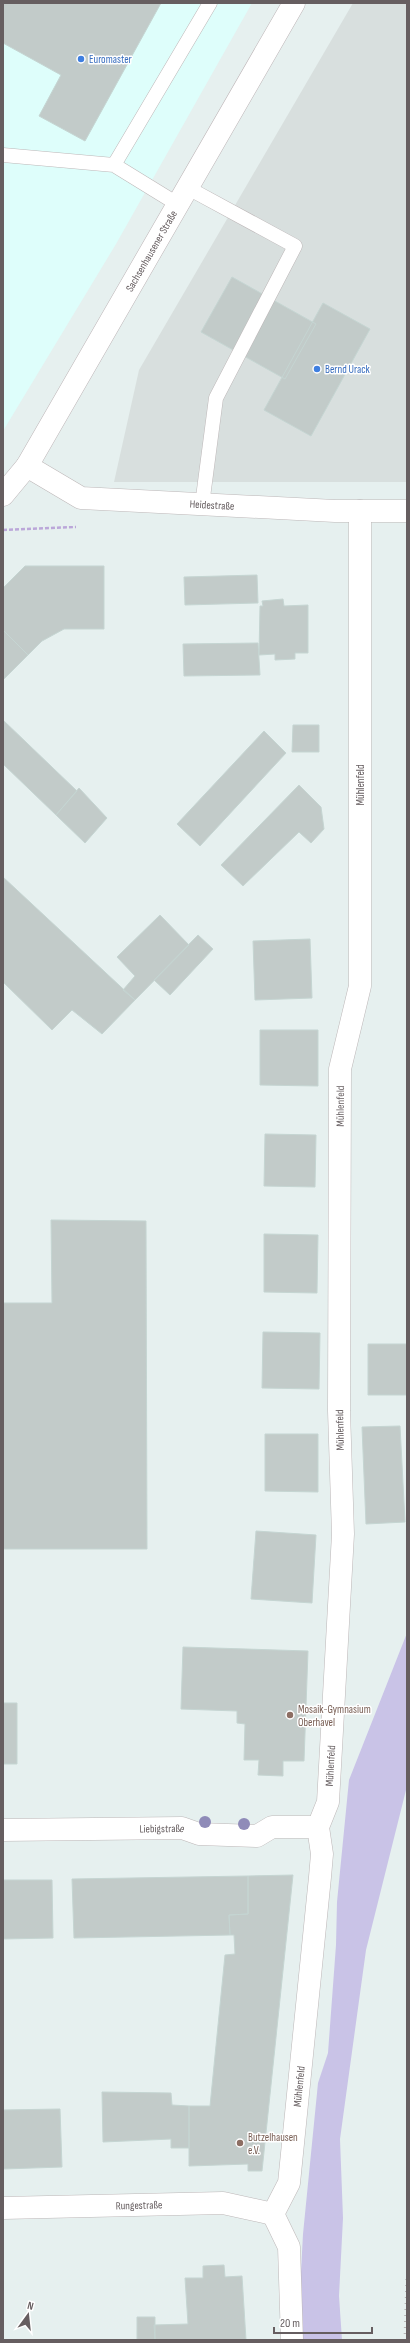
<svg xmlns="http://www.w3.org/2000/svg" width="410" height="2343" font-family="'Sofia Sans Condensed',sans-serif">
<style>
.commercial{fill:#defefb}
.industrial{fill:#d8dfde}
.green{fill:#c9c3e7}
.building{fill:#c2cbc9;stroke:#c5d5d2}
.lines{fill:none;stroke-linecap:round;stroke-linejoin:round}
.lane-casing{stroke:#bdb7b8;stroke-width:15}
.street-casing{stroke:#bdb7b8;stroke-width:23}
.secondary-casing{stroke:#bdb5b7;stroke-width:23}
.path{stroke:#bba7d9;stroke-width:2.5;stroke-dasharray:4 2;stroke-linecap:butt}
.lane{stroke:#fff;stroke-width:14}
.street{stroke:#fff;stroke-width:22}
.secondary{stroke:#fff;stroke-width:22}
.rail{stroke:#b6b5b5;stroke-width:3;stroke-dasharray:1 5;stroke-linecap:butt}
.tree{fill:#8f8bb8}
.shop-dot{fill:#3f7fe0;stroke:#fff;stroke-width:1.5}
.education-dot{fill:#8d6e63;stroke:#fff;stroke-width:1.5}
.labels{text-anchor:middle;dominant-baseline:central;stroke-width:3;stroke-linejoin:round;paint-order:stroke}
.shop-label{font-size:11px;fill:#366cbe;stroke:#fff;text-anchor:start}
.street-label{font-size:11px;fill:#665e60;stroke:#fff}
.education-label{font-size:11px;fill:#785e54;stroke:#fff;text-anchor:start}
</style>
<rect width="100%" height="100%" fill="#e6f0ef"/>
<path class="commercial" d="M3,3H252L116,244L3,431Z"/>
<path class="industrial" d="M353,3H407V482H114L139,370Z"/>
<path class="green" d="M407,1633V1786L366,1950L340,2139L343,2218L339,2296L342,2340H302L299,2310L303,2234L318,2083L328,2053L336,1945L337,1902L349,1780Z"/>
<path class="building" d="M3,3H161L85,141L39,116L61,75L3,43Z
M232,277L316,324L285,379L201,332Z
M323,303L370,329L311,436L264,410Z
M25,566H104V629H64L42,641L28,655L3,630V588Z
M257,575L258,603L185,605L184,577Z
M283,599L284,606L308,605V653H295V659L275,660V654L259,655L260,606H263L262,601Z
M3,630L28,655L3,680Z
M258,643L260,675L184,676L183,644Z
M3,720L77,791L56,815L3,764Z
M293,725H319V752H292Z
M264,731L286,753L200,846L177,824Z
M299,785L321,807L324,829L311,843L299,832L243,886L221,865Z
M79,788L107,818L85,843L56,815Z
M3,877L135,1000L102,1034L72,1010L52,1030L3,982Z
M160,915L189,945L135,1000L123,990L135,976L117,957Z
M198,935L213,949L170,995L154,980Z
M310,939L312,998L255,1000L253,941Z
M260,1030H318V1086L260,1085Z
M265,1134L316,1135L315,1187L264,1186Z
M51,1220L146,1221L147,1549H3V1303H52Z
M264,1234L318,1235L317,1293L264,1292Z
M263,1332L320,1333L319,1389L262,1388Z
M368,1344H407V1395H368Z
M400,1426L405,1522L366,1524L362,1427Z
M265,1434H318V1492L265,1491Z
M256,1531L316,1535L312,1603L251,1599Z
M183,1647L308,1651L304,1761H283V1776L258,1775L259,1760H244L245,1724L237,1723V1711L181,1709Z
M3,1703H17V1764H3Z
M293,1875L262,2171H248V2164L189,2166V2106H210L225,1955L235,1954L234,1935H230L229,1915L248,1914V1876Z
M248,1876V1914L229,1915L230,1935L74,1938L72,1879Z
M3,1880H52L53,1938L3,1939Z
M102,2092L171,2093L172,2105L189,2106V2148H171V2139L103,2142Z
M60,2109L62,2167L3,2169V2110Z
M224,2265L225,2277L242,2276L246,2340H155L154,2325L188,2324L185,2278H203V2266Z
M137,2317H155V2340H137Z"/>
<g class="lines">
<defs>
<path id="lane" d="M3,155L114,165L179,205
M114,165L210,3
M188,188L295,246L216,398L202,505"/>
<g id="street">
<path id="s1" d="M27,466L81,498L335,511H407"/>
<path id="s2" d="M3,1830L182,1828L199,1834L257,1836L272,1827H318"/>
<path id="s3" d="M3,2208L223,2203L273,2214"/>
<path id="s4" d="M273,2214L289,2183L320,1877L322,1854L318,1827L328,1802L343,1534L339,1411L340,1069L360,986V511"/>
<path d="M273,2214L289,2247L292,2340"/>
</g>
<g id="secondary">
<path id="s5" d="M3,495L27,466L294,3"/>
</g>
</defs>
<use href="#lane" class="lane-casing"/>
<use href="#street" class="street-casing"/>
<use href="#secondary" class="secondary-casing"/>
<path class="path" d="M3,530L76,527"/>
<use href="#lane" class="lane"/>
<use href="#street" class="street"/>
<use href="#secondary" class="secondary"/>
<path class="rail" d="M405,2340L407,2275"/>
</g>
<g class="tree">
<circle cx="205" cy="1822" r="6"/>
<circle cx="244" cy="1824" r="6"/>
</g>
<g class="shop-dot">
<circle cx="81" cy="59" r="4"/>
<circle cx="317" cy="369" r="4"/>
</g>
<g class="education-dot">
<circle cx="290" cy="1715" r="4"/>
<circle cx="240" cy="2143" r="4"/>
</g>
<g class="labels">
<g class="shop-label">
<text x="89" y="59">Euromaster</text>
<text x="325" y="369">Bernd Urack</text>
</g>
<g class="street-label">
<text stroke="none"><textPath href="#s5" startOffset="286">Sachsenhausener Straße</textPath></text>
<text stroke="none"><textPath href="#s1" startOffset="194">Heidestraße</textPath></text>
<text transform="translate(360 785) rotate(-90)">Mühlenfeld</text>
<text stroke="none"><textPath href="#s4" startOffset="1116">Mühlenfeld</textPath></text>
<text transform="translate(340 1430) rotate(-91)">Mühlenfeld</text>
<text stroke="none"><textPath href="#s4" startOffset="456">Mühlenfeld</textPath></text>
<text stroke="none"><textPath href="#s2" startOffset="159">Liebigstraße</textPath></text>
<text stroke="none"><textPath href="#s4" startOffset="132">Mühlenfeld</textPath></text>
<text stroke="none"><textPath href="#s3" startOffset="136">Rungestraße</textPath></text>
</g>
<g class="education-label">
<text x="298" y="1709">Mosaik-Gymnasium<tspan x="298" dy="13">Oberhavel</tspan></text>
<text x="248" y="2137">Butzelhausen<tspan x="248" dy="13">e.V.</tspan></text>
</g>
</g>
<rect width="410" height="2343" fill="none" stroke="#665e60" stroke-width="8"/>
<g transform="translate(28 2315) rotate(15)" stroke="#ffffff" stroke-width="3" paint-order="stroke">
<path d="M0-3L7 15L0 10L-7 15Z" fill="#665e60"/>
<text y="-6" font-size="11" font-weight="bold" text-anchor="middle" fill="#665e60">N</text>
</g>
<path d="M274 2327v6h98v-6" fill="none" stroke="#665e60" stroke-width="2"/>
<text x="280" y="2327" font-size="12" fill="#665e60" stroke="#ffffff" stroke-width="3" paint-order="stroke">20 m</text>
</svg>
